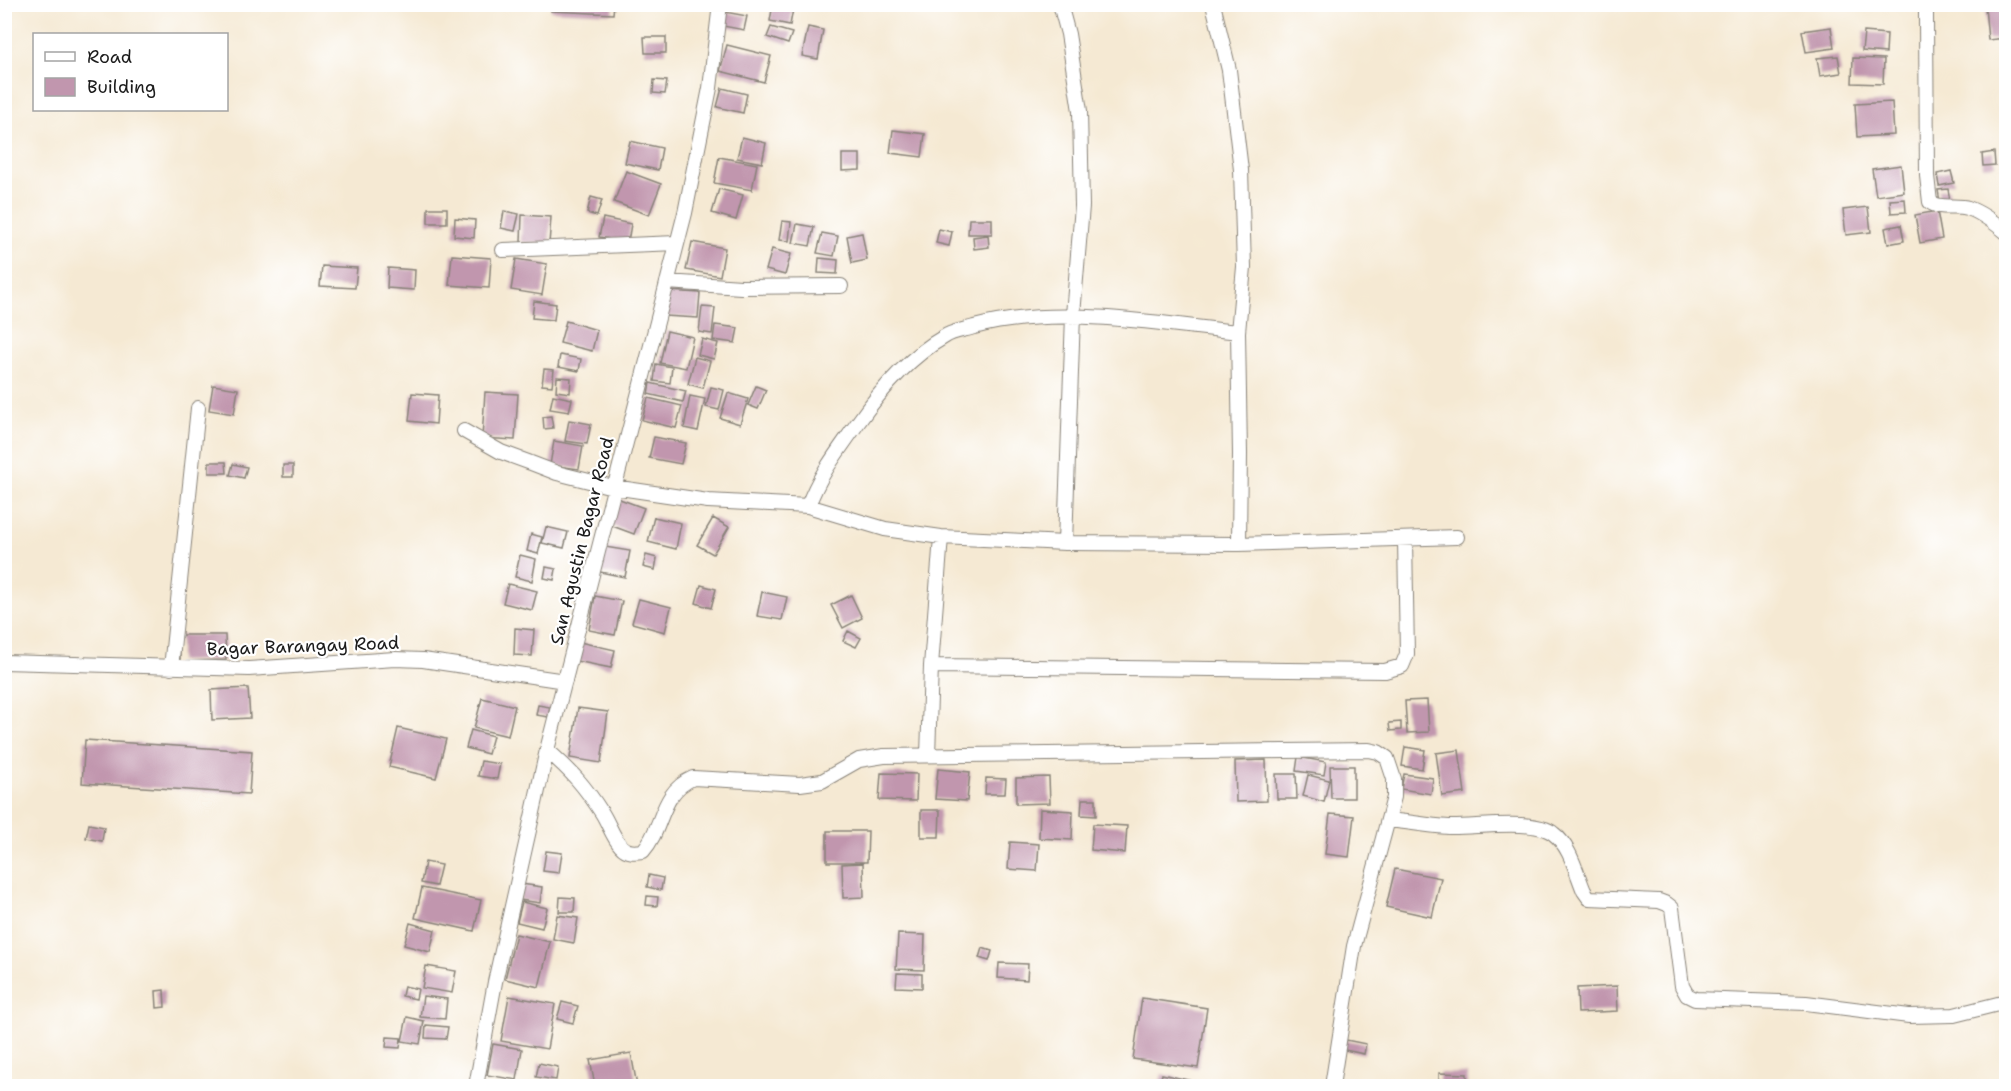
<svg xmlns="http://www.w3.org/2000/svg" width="2011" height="1091" font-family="'Shantell Sans',sans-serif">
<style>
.building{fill:#c196ae}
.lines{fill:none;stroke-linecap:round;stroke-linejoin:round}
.minor-casing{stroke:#888278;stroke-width:16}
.minor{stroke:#fff;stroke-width:14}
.labels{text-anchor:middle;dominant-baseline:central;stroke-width:4.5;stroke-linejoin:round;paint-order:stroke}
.street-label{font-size:18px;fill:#1c1c1c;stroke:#fff}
</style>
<rect width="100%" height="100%" fill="#fff"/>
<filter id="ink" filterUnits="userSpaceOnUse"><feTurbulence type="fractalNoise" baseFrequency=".0167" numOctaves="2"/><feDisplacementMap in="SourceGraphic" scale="12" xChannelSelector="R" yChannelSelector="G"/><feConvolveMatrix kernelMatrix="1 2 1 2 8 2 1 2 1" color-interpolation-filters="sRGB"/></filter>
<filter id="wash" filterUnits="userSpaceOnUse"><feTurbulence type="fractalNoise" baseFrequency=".008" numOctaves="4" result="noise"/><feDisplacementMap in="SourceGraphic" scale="24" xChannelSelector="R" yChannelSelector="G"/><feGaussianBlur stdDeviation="1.35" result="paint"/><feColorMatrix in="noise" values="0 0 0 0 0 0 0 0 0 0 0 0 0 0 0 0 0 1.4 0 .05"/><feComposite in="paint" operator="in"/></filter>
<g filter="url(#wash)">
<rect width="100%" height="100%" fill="#f5e9d3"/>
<g id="blocks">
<path class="building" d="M551,4H614L613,14L551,11Z
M773,4H794L790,25L770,21Z
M2004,4L2006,7V38L1988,40L1985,7Z
M725,12L747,16L744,30L723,26Z
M771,27L792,33L788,44L767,37Z
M808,27L823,30L818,59L802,56Z
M1831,27L1834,48L1806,52L1802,31Z
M1864,32L1887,34L1886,53L1862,51Z
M644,37H666V53H645Z
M727,45L771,56L764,82L720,71Z
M1838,56L1841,73L1820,76L1817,58Z
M1853,58L1884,59L1883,84L1852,83Z
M654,80L667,81L665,94L653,93Z
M722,88L747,94L743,113L717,107Z
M1892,102L1894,135L1857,137L1855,104Z
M893,130L925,134L922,157L890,153Z
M742,137L766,143L762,163L737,158Z
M630,141L662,148L658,170L625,163Z
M1994,152L1995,165L1983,166L1982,154Z
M842,154H860V170L842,171Z
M719,157L757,164L752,190L714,183Z
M1901,165L1904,192L1876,196L1872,169Z
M626,171L661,184L649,215L614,202Z
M1951,171L1954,183L1939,186L1937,174Z
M719,189L743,195L736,220L712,213Z
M1948,189L1950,201L1940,202L1938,190Z
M591,197L602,200L597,216L587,213Z
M1905,199L1906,212L1891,213L1890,200Z
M1868,207L1871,232L1846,235L1843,210Z
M428,208H447V223H428Z
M504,211L519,214L515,231L501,228Z
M1937,211L1942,239L1920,243L1915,215Z
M522,215L551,217L549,244L521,242Z
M455,218L475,220L474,238L454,236Z
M603,218L631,224L628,242L599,237Z
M969,219H992V234H968Z
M782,221L791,222L789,241L779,240Z
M797,224L814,227L810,246L793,243Z
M1901,225L1904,241L1888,244L1885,228Z
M939,229L952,232L949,246L936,243Z
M822,233L838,236L834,256L817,253Z
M862,233L867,260L852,263L847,236Z
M988,235L989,247L974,249L973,237Z
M692,242L725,248L720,276L686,270Z
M772,249L791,254L785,275L766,270Z
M452,255L491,258L489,288L449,285Z
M819,258L838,260L837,274L818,273Z
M516,259L547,264L542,295L511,290Z
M322,266L357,268L355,288L320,286Z
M388,268L415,270L414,290L387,288Z
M667,291L700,293L698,318L665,316Z
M534,301L556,304L554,320L532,318Z
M702,307L715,308L712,334L699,332Z
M566,321L597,330L592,351L560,343Z
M715,325L738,328L735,343L713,340Z
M667,331L693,337L686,368L660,363Z
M702,339L718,343L714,359L698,355Z
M560,355L581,359L579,371L558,367Z
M695,357L710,361L703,388L688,384Z
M656,364L672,367L670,383L654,381Z
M544,369L554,370L552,386L542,385Z
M557,377L571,378L570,393L556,391Z
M650,383L686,391L683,402L648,394Z
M213,385L238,389L234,414L209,410Z
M756,386L766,390L758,409L748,405Z
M711,387L724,390L719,410L706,407Z
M485,392L518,394L515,440L482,438Z
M412,393L438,395L436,424L409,421Z
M728,393L748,399L740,424L720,418Z
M553,395L572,399L569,412L550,409Z
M690,396L705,399L698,431L684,428Z
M648,398L682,406L676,428L642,420Z
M551,416L553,428L544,429L543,417Z
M569,420L591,424L587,444L565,441Z
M654,437L686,443L681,464L649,458Z
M554,441L583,446L579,469L550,465Z
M209,462H226L227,473H209Z
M233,464L247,467L244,478L230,475Z
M283,465H293V477H283Z
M617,498L644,508L634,534L607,524Z
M654,517L681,523L676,549L648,542Z
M713,518L729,527L713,554L697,545Z
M546,527L568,532L564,548L542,543Z
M531,534L542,537L538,554L527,551Z
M599,546L630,551L625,577L595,571Z
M520,555L536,559L532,581L515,577Z
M646,555L657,558L655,570L643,567Z
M546,567L556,569L554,580L544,578Z
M508,584L537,591L532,610L503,603Z
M701,585L716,589L711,608L696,603Z
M762,592L787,597L782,620L757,616Z
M851,595L862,618L843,628L831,605Z
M595,596L622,601L615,635L589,630Z
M639,599L671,607L665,632L632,623Z
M515,628L534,630L532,656L514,655Z
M848,631L861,638L856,647L843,641Z
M180,635H225L226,660L180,661Z
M575,641L615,650L611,668L571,660Z
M248,688L250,718L212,720L211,690Z
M482,698L515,706L508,736L474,728Z
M1427,700L1429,732L1407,733L1405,701Z
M538,705L550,707L548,717L536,715Z
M578,708L608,712L601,763L570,758Z
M1401,722V730L1390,731L1389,723Z
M398,728L446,739L436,778L389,767Z
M471,730L493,736L488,754L466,748Z
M85,740L252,751L249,794L82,783Z
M1405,747L1425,750L1422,769L1402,766Z
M1459,750L1465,793L1442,796L1436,753Z
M1298,757L1326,762L1324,775L1296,771Z
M1266,760L1267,801L1236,802L1235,761Z
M481,761L500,764L497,779L478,776Z
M1330,766H1354V798H1331Z
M938,769L970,772L967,801L935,799Z
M881,773L917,774L916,801L879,800Z
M1276,774H1296L1297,799H1277Z
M1404,774L1433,778L1431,794L1401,789Z
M1308,775L1329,780L1324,802L1303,796Z
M1049,777L1050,803L1016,804V778Z
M986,778L1006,779L1005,794H985Z
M1082,799H1096V816L1081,815Z
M1040,809L1073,811L1072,840L1039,838Z
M921,810H940L939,837H921Z
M1330,814L1354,816L1349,857L1325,854Z
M89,824L104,827L102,841L86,838Z
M1093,824L1127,826L1125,853L1091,850Z
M827,831H868L867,862H827Z
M1010,842L1039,844L1037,871L1008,869Z
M546,851L562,853L559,873L543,871Z
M425,862L441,865L436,886L421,883Z
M863,863L864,897L843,898L842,864Z
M1395,869L1441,878L1432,917L1386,907Z
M649,875L663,878L661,890L647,887Z
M521,884L542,887L540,903L520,900Z
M422,888L481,900L474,931L415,918Z
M647,896L658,897L657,906L646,905Z
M560,897L575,898L574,912H559Z
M522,902L547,908L542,928L517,922Z
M557,915L578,918L574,943L553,939Z
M410,923L435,930L430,952L404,945Z
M516,934L550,942L539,987L505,979Z
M898,934L925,935L924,970L896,969Z
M982,948L992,951L989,961L979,958Z
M999,963L1028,964L1027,980L998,978Z
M426,966L456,971L452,993L422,988Z
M897,973L922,974V988L896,987Z
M404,986L418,989L416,999L402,996Z
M1617,986L1618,1011L1578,1013L1577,988Z
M164,990L165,1007L157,1008L156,991Z
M423,996L447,999L445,1019L420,1017Z
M509,996L555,1004L547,1049L501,1041Z
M1142,998L1207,1008L1198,1068L1133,1059Z
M562,1002L578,1006L573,1023L557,1019Z
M407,1017L424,1021L420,1044L402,1041Z
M426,1025L448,1027L446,1039L425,1038Z
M387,1037L401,1038L400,1048L386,1047Z
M1341,1039L1366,1044L1364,1054L1340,1049Z
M493,1044L522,1049L517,1080L487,1075Z
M631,1053L637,1086H595L590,1060Z
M539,1063L558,1067L556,1080L536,1077Z
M1439,1073L1467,1074V1086H1439Z
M1162,1074L1192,1081L1190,1086H1159Z"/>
</g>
</g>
<g filter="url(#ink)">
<use href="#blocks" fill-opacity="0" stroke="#888278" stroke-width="1.5"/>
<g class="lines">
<defs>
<path id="minor" d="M1060,4L1068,34L1080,111L1082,206L1073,315L1065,543
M1213,4L1229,70L1241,170L1244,267L1238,332L1240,454L1239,544
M1929,4L1926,10V17L1927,176L1930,202C1940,210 1956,204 1968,208C1982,213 1995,223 2006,232
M503,250L677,243
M667,282L741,287L841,286
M464,431L501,452L531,463L557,473L613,487L708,501L808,506L885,529L941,537L1065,543L1239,544L1457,537
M808,506C819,475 839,450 857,424C880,391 909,357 944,337C952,331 965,330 974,327C1056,305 1154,323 1238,332
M4,662L249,669L395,659L423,660L565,681
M931,666L1385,671L1402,666L1407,654L1405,539
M171,668L198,408
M547,750C572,772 584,785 602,813C609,824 613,838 621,846C627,853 635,852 643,851C664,828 659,793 693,778L800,784L822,781L859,760L884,756L1369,750L1378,752L1387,758L1394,779V797L1354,946L1332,1086
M928,755L931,666L941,537
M1389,820C1409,822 1429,826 1449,827C1475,828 1535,818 1554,834C1570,846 1576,872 1584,891L1589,898L1659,901L1667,904L1672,908L1682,986L1687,995L1695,999L1806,1003L1909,1016L1954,1015L2006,1002
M476,1086L495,982L547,750L685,213L710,88L720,4"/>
</defs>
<use href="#minor" class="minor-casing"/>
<use href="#minor" class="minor"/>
</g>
</g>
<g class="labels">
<g class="street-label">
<text transform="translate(582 541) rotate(-76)">San Agustin Bagar Road</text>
<text transform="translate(303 646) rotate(-2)">Bagar Barangay Road</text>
</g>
</g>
<rect width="2011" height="1091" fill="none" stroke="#fff" stroke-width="24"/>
<rect x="33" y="33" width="195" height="78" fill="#ffffff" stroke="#a4a4a4" stroke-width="1.5"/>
<rect x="45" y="52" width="30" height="9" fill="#ffffff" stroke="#a4a4a4" stroke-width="1.5"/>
<text x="87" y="63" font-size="18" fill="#1c1c1c">Road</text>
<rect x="45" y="78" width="30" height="18" fill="#c196ae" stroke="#a4a4a4" stroke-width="1.5"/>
<text x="87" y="93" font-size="18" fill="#1c1c1c">Building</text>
</svg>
